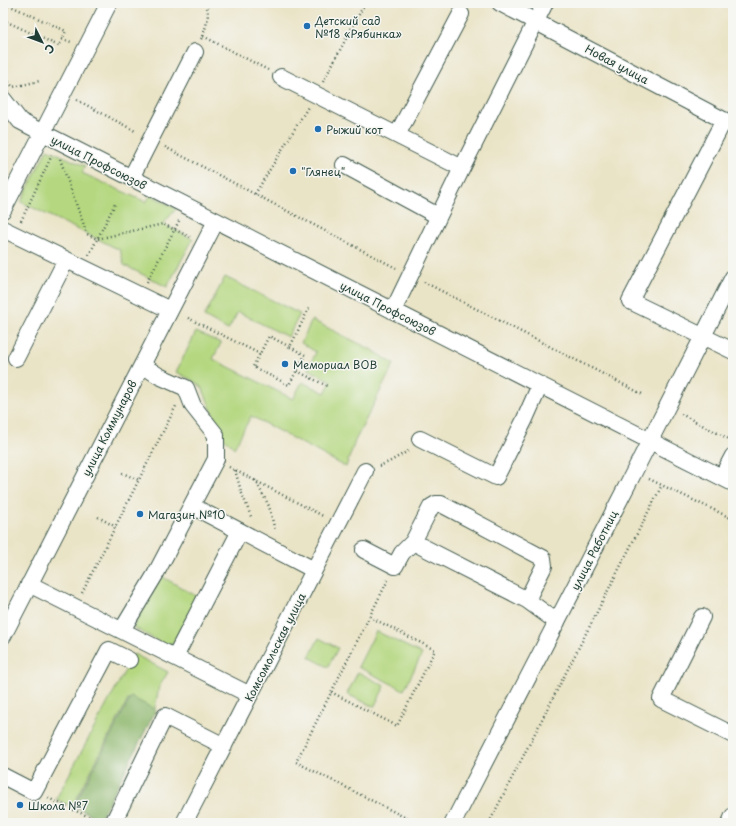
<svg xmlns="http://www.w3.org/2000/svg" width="736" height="826" font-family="'Playpen Sans',sans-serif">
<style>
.green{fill:#b4d77f;stroke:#6a8a5a}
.forest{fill:#8fb86e;stroke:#577a51}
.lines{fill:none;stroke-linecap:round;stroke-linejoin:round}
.minor-casing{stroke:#3d564a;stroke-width:18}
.path{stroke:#3d564a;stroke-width:2.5;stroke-dasharray:1 3;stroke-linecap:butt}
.minor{stroke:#fff;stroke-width:16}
.poi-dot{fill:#1f6fb2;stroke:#f6f6f2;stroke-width:1.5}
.labels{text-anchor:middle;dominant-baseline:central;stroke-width:3;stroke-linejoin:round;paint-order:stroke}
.poi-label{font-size:11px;fill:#1f3d34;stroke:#f6f6f2;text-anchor:start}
.street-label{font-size:11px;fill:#1f3d34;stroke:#f6f6f2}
</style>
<rect width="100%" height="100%" fill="#f6f6f2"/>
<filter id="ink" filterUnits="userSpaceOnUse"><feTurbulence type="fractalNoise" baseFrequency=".025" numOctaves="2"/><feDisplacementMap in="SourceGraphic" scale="8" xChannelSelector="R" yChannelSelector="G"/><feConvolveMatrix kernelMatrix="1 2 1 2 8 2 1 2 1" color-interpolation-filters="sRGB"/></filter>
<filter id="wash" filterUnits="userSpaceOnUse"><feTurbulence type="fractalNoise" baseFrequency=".012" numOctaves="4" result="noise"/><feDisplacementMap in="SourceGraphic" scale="16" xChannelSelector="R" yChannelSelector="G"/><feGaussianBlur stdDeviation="0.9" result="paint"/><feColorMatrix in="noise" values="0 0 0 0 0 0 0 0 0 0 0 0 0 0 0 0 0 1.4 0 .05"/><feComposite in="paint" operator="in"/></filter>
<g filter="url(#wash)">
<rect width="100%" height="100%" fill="#eae4c7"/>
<path class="green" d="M47,149L85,166L82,173L146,202L151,195L176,209L163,224L193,239L167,287L124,265L120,250L21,202Z
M225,277L300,314L288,337L238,312L228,330L204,317Z
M312,320L374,351L394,364L355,441L346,467L251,416L234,448L222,436L202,387L190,379L176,372L196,332L221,343L213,359L293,399L302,382L325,393L331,381L308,369L316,352L301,343Z
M161,576L198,597L170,648L133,627Z
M376,631L422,654L404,690L358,667Z
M319,638L338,648L328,667L309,657Z
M134,654L168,672L159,687L154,712L129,698L72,807L56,799Z
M358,672L385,686L374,707L347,694Z"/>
<path class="forest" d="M131,697L156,710L100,819L74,806Z"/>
</g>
<g filter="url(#ink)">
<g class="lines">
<defs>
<path id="minor" d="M500,3L733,125
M281,77L462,168
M3,99L20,121L43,133L733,483
M724,120L630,301L733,351
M397,135L461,14
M344,165L438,216
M131,178L195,52
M3,210L109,3
M3,229L170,310
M393,311L462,168L545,3
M16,358L66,260
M420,439L496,477L524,421L540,385
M722,477L733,456
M436,504H441L543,558L544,566L527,600L413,542L431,507Z
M192,506L314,570
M364,550L395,566L402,553L413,542
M29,584L250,695
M527,600L557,622
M702,617L661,699L733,735
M122,630L155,575L216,459V435L193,406L186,388L159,376L142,365
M3,636L216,221
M175,657L240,531
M3,776L34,792L109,650L129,660
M113,823L165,716L224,746
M184,823L365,471
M453,823L634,472L733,277
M730,823L733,816"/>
</defs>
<use href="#minor" class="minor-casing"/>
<path class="path" d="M3,20L59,46L66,31L4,3
M203,36C206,25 211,13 205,3
M62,39L71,42
M201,39L203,36L268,70
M3,76L13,87L40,81
M323,82L365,3
M77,100L137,132
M165,147L396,268
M60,159L87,234L97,239L163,224L190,237
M255,194L308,107
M21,221L52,155
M89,255L115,204
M147,282L180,219
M424,282L644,395
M188,318L260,354
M290,347L305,355L289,385L253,367L269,336L290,347L310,306
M297,371L329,387
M681,414L731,440
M379,466L389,462L410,450
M229,467L323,516
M235,470L241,491L252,519
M122,473L139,480
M649,479L733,519
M255,480L269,506L275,531
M98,517L116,527
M388,580L296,762L416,823
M82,593L176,406
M331,692L397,726L435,650L370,617
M48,798L98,821
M489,823L662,485"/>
<use href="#minor" class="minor"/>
</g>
</g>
<g class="poi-dot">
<circle cx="307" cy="26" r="4"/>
<circle cx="318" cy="129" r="4"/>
<circle cx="293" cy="171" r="4"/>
<circle cx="285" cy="364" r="4"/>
<circle cx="140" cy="514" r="4"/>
<circle cx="20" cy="805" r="4"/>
</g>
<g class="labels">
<g class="poi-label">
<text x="315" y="20">Детский сад<tspan x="315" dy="13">№18 «Рябинка»</tspan></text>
<text x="326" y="129">Рыжий кот</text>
<text x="301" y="171">"Глянец"</text>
<text x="293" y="364">Мемориал ВОВ</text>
<text x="148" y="514">Магазин №10</text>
<text x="28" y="805">Школа №7</text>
</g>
<g class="street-label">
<text transform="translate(617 64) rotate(28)">Новая улица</text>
<text transform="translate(99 162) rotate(27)">улица Профсоюзов</text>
<text transform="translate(388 308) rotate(27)">улица Профсоюзов</text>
<text transform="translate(109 428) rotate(-63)">улица Коммунаров</text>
<text transform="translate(594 550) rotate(-63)">улица Работниц</text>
<text transform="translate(275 647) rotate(-63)">Комсомольская улица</text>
</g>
</g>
<rect width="736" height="826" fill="none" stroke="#f6f6f2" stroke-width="16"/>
<g transform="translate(42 42) rotate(132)" stroke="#f6f6f2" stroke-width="3" paint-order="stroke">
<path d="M0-3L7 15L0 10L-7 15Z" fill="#1f3d34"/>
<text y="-6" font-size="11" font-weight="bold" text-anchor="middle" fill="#1f3d34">С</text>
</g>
</svg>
